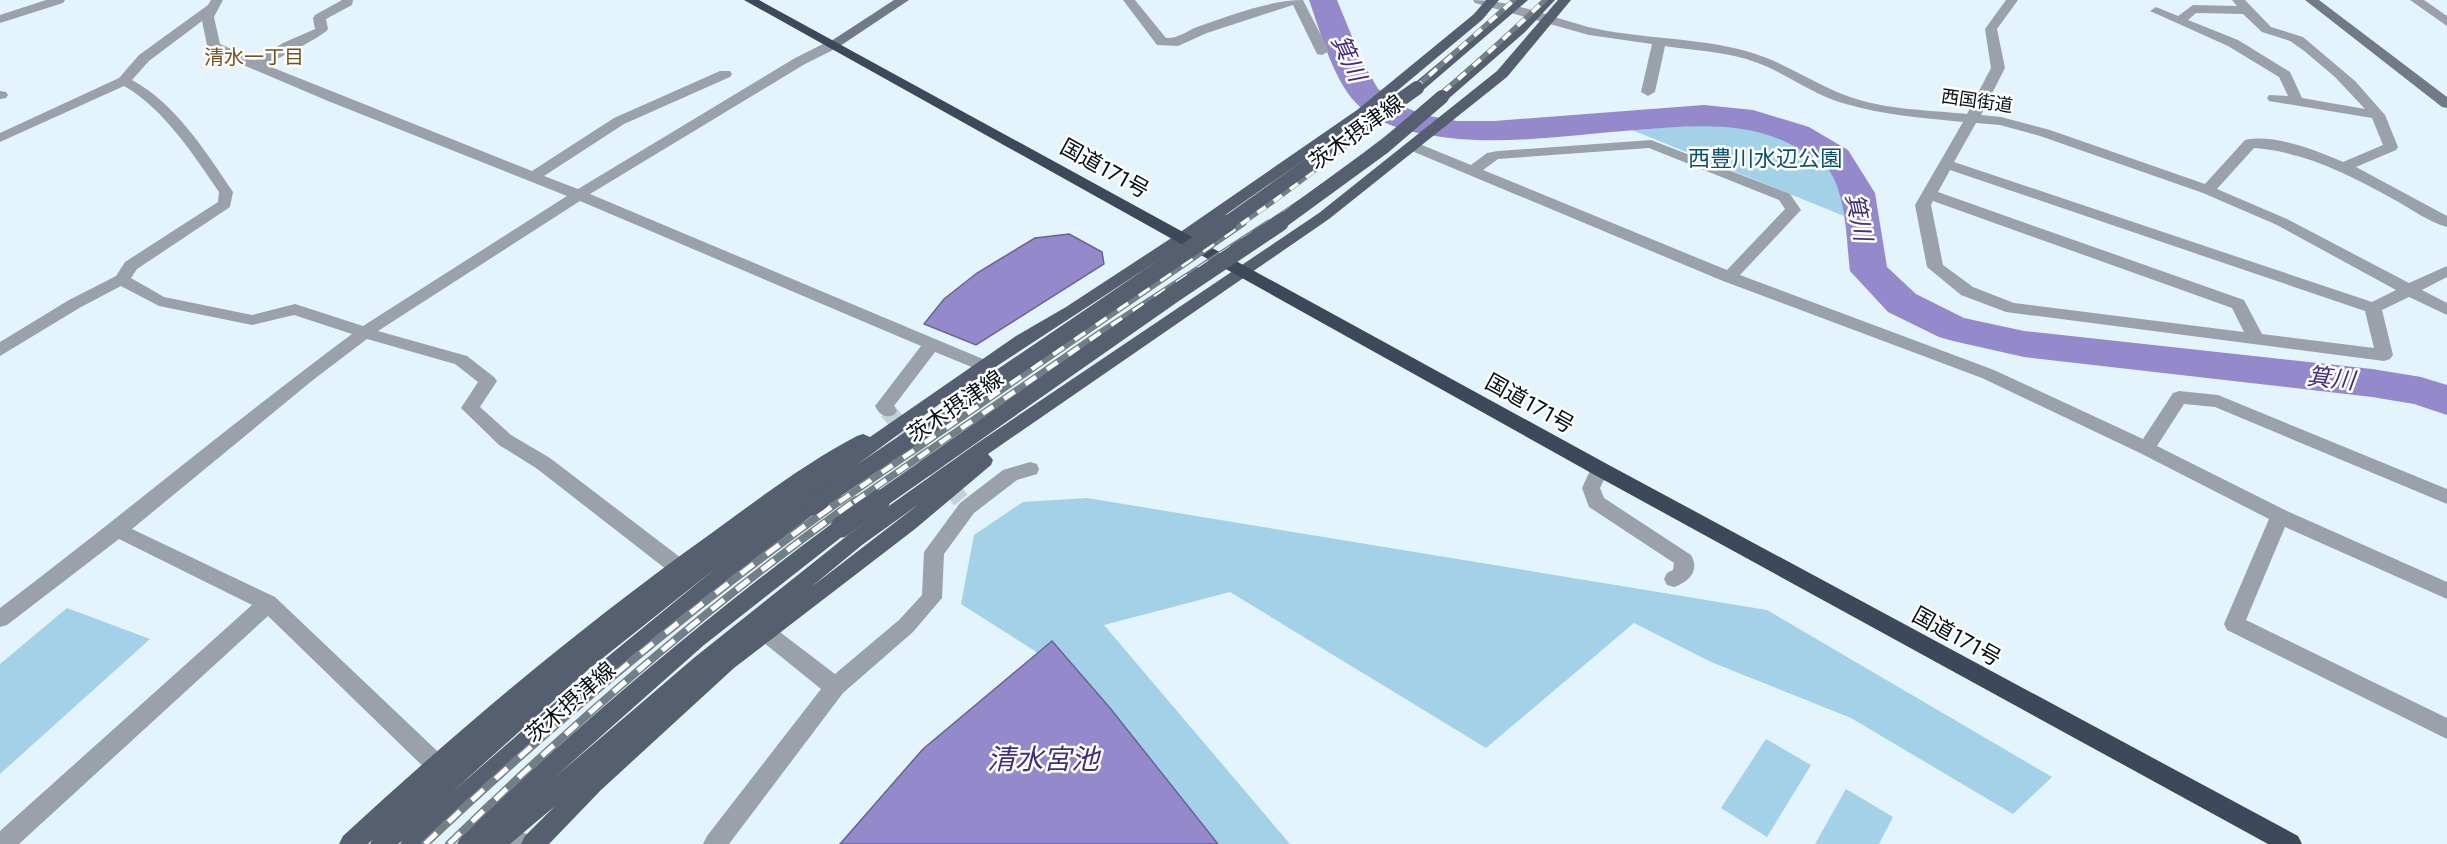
<svg xmlns="http://www.w3.org/2000/svg" width="2447" height="844" font-family="Jost,'Noto Sans JP',sans-serif">
<style>
.green{fill:#a2d1e8}
.water{fill:#9489cb;stroke:#696494;stroke-width:1.5}
.lines{fill:none;stroke-linecap:round;stroke-linejoin:round}
.river{fill:#9489cb;fill-rule:evenodd}
.street-tunnel-far1{stroke:#c2d2d9;stroke-width:17;stroke-dasharray:17 8;stroke-linecap:butt}
.street-tunnel{stroke:#c2d2d9;stroke-width:21;stroke-dasharray:21 10;stroke-linecap:butt}
.street{fill:#9ba1aa;fill-rule:evenodd}
.secondary{fill:#727a88;fill-rule:evenodd}
.primary{fill:#555f70;fill-rule:evenodd}
.highway{fill:#3d485b;fill-rule:evenodd}
.rail-far2-casing{stroke:#727f86;stroke-width:5}
.rail-far1-casing{stroke:#727f86;stroke-width:7}
.rail-casing{stroke:#727f86;stroke-width:8}
.rail-far2{stroke:#fefefe;stroke-width:4;stroke-dasharray:10;stroke-linecap:butt}
.rail-far1{stroke:#fefefe;stroke-width:4.5;stroke-dasharray:13;stroke-linecap:butt}
.rail{stroke:#fefefe;stroke-width:5;stroke-dasharray:16;stroke-linecap:butt}
.primary-bridge-far2{stroke:#555f70;stroke-width:14}
.primary-bridge-far1{stroke:#555f70;stroke-width:17}
.primary-bridge{stroke:#555f70;stroke-width:21}
.labels{text-anchor:middle;dominant-baseline:central;stroke-width:5;stroke-linejoin:round;paint-order:stroke}
.far-street-label{font-size:18px;fill:#060f14;stroke:#fefefe}
.far-neighbourhood-label{font-size:20px;fill:#72511e;stroke:#fefefe}
.street-label{font-size:22px;fill:#060f14;stroke:#fefefe}
.park-label{font-size:22px;fill:#0a516b;stroke:#fefefe}
.water-label{font-size:24px;font-style:italic;fill:#422d7b;stroke:#fefefe}
.near-water-label{font-size:28px;font-style:italic;fill:#422d7b;stroke:#fefefe}
</style>
<rect width="100%" height="100%" fill="#e3f4fc"/>
<path class="green" d="M1719,124C1761,127 1795,143 1832,160L1841,186L1844,216L1632,130Z
M1087,498L1767,610L2052,777L2013,814L1851,718L1711,662L1634,623L1486,748L1230,592L1104,625L1290,844H1196L1035,651L961,604L974,535L1023,502Z
M67,608L150,639L0,774V664Z
M1766,739L1811,765L1767,837L1721,808Z
M1846,789L1893,817L1879,844H1815Z"/>
<path class="water" d="M1069,234L1102,252L1104,264L976,345L924,324L944,299L977,273L1035,238Z
M1052,641L1110,708L1218,844H840L923,749Z"/>
<g class="lines">
<path class="river" d="M1309,0H1337L1362,61L1378,89L1402,106L1424,115L1457,121H1494L1704,105L1753,110L1809,127L1848,150L1875,193L1887,267L1916,294L1964,318L2024,331L2372,369L2421,377L2447,385V415L2414,404L2372,397L2024,357L1953,341L1939,337L1888,312L1850,271C1846,239 1847,187 1823,163C1817,158 1806,154 1799,149C1749,119 1692,126 1636,130C1566,135 1494,148 1424,134C1400,130 1373,121 1356,103C1333,79 1320,31 1309,0Z"/>
<path class="street-tunnel-far1" d="M888,411L961,500"/>
<path class="street-tunnel" d="M459,786L504,828"/>
<path class="street" d="M46,0H65L63,3L0,23V15Z
M211,0H223L214,17L220,44L255,60L283,43L315,29L313,18L315,15L342,0H353L352,5L326,19L328,29C323,37 279,57 266,65L532,171L614,118L720,71H730L732,74L730,77L624,124L544,176L578,189L795,58L827,42H837L839,45L837,48L805,64L590,194L990,362L993,366L990,370L984,372L935,352L894,406L897,411L894,415C884,418 880,415 875,406L921,346L580,201L378,331L467,356L494,377L497,381L480,407L511,435L550,458L685,561L688,567L685,573L678,575L671,573L536,468L499,445L461,408L478,382L455,364L367,339L313,380L132,529L275,597L453,766L456,773L453,780L445,783L437,780L268,616L19,844H0V831L252,605L119,539L7,625L0,627V608C119,518 232,423 352,334L294,315L252,325L159,306L121,286L81,307L0,356V342L69,300L116,276L125,262L218,202L219,192C193,154 164,109 124,86L0,142V133L119,78L139,55L208,5ZM202,21L207,45L215,53L328,101L567,196L363,326L295,304L252,315L164,297L131,278L137,269L230,207L233,192C206,152 176,104 132,80L149,61Z
M1123,0H1135L1166,38C1177,39 1187,31 1197,27C1228,16 1270,0 1303,0L1329,51L1322,55L1317,54L1293,5L1207,33L1178,46L1157,45Z
M1473,0C1512,0 1550,17 1588,27C1639,39 1695,37 1746,51C1783,61 1814,84 1850,97C1887,110 1929,110 1967,114L1991,68L1985,29L2006,0H2018L1997,29L2005,68L1981,115L2001,117L2050,130L2205,184L2245,140C2272,133 2319,151 2343,162L2383,145L2372,118L2269,101L2267,98L2269,95L2288,96L2279,77L2228,46L2150,11L2156,7L2178,16L2193,5L2237,6L2232,0H2245L2271,27L2303,37L2355,81L2385,115L2398,147L2396,150L2356,167L2447,216V227C2428,222 2410,208 2393,199C2348,174 2305,152 2254,148L2217,189L2287,219L2409,283L2447,266V277L2422,290L2447,303V315L2409,297L2382,310L2393,355L2390,359L2384,361L2006,312L1961,295L1927,267L1915,205L1963,122C1923,118 1884,115 1846,104C1815,96 1792,77 1763,65C1733,52 1697,51 1665,46L1655,92L1648,96L1641,92L1652,44L1589,35L1475,3ZM2196,13L2243,14L2262,32L2290,41L2303,50L2335,77L2365,109L2302,98L2290,72L2238,40L2188,20ZM1976,123L2000,125L2040,136L2203,193L2277,225L2396,290L2372,302L1954,162ZM1950,170L2365,311L2374,348L2262,334L2244,300L1938,192ZM1933,201L2232,308L2244,332L2014,303L1973,287L1943,265L1931,205Z
M2410,0H2424L2447,16V26Z
M0,91L6,92L8,95L6,98L0,99Z
M1651,140L1790,194L1801,210L1740,275L1994,370L2143,439L2173,393L2179,391L2218,395L2447,489V504L2215,407L2184,404L2157,446L2287,511L2447,582V599L2285,527L2246,620L2447,718V739L2227,630L2224,624L2269,519L2140,453L1982,378L1723,281L1407,149L1405,146L1407,143H1417L1471,165L1487,153L1498,151ZM1649,148L1779,200L1785,209L1727,270L1483,170L1498,159Z
M1030,462L1037,464L1039,469L1037,474L1017,480L974,513L944,554L942,598L913,632L843,693L729,844H703L707,836L821,689L758,638L755,632L758,626L765,624L772,626L835,674L899,620L922,595L924,552L960,503L1003,470Z
M1600,462L1607,464L1609,469L1600,488L1604,498L1691,555C1700,571 1689,582 1674,587L1667,585L1664,579L1667,573L1673,570L1674,563L1589,507L1582,488L1593,464Z
M519,831L527,834L533,844H508L511,834Z"/>
<path class="secondary" d="M894,0H909L837,48L832,49L825,45Z
M2305,0H2319L2447,97V108L2442,107Z"/>
<path class="primary" d="M1486,0H1499L1482,20L1367,116L1188,241L945,400L812,498L819,500L822,505L819,510C683,614 554,727 429,844H400L402,841L398,844H370L372,840L368,844H339L343,836C459,729 580,627 709,535C757,500 804,464 857,436L863,434L870,437L1016,336L1066,307L1176,235L1357,110L1474,14ZM716,568L600,663L451,793L589,669Z
M1514,0H1528L1422,91H1412L1410,88L1412,85Z
M1542,0H1555L1525,32L1447,100H1437L1435,97L1437,94L1515,26Z
M1558,0H1571L1507,77L1329,219L988,454L993,460L991,465L915,529L734,668L601,790L549,844H521L525,836L555,806L510,844H457L461,836C579,724 703,619 834,522L841,520L848,522L851,527L848,532L704,645L555,777L695,657L848,535L976,444L1319,213L1497,71ZM919,504L810,588L862,545Z"/>
<path class="highway" d="M744,0H759L1607,464L2298,836L2302,844H2268L1593,474Z"/>
<defs>
<path id="rail-far2" d="M1241,224C1338,158 1426,79 1514,0
M1267,224C1368,159 1458,83 1545,0"/>
<path id="rail-far1" d="M839,502L1243,223
M854,502L1100,333L1269,223"/>
<path id="rail" d="M425,844C556,720 694,604 841,500
M449,844C576,720 711,603 856,500"/>
</defs>
<use href="#rail-far2" class="rail-far2-casing"/>
<use href="#rail-far1" class="rail-far1-casing"/>
<use href="#rail" class="rail-casing"/>
<use href="#rail-far2" class="rail-far2"/>
<use href="#rail-far1" class="rail-far1"/>
<use href="#rail" class="rail"/>
<path class="primary-bridge-far2" d="M1226,224L1417,88
M1278,224L1385,146L1442,97"/>
<path class="primary-bridge-far1" d="M817,502L1228,223
M877,502L1174,294L1280,223"/>
<path class="primary-bridge" d="M812,505L819,500
M841,527L880,500"/>
</g>
<g class="labels">
<g class="far-street-label">
<text transform="translate(1977 101) rotate(8)">西国街道</text>
</g>
<g class="far-neighbourhood-label">
<text x="254" y="57">清水一丁目</text>
</g>
<g class="street-label">
<text transform="translate(1356 132) rotate(-36)">茨木摂津線</text>
<text transform="translate(1105 168) rotate(29)">国道171号</text>
<text transform="translate(1530 403) rotate(29)">国道171号</text>
<text transform="translate(955 406) rotate(-34)">茨木摂津線</text>
<text transform="translate(1957 636) rotate(29)">国道171号</text>
<text transform="translate(570 702) rotate(-41)">茨木摂津線</text>
</g>
<g class="park-label">
<text x="1765" y="158">西豊川水辺公園</text>
</g>
<g class="water-label">
<text transform="translate(1349 58) rotate(65)">箕川</text>
<text transform="translate(1859 217) rotate(78)">箕川</text>
<text transform="translate(2331 378) rotate(6)">箕川</text>
</g>
<g class="near-water-label">
<text x="1043" y="759">清水宮池</text>
</g>
</g>
</svg>
